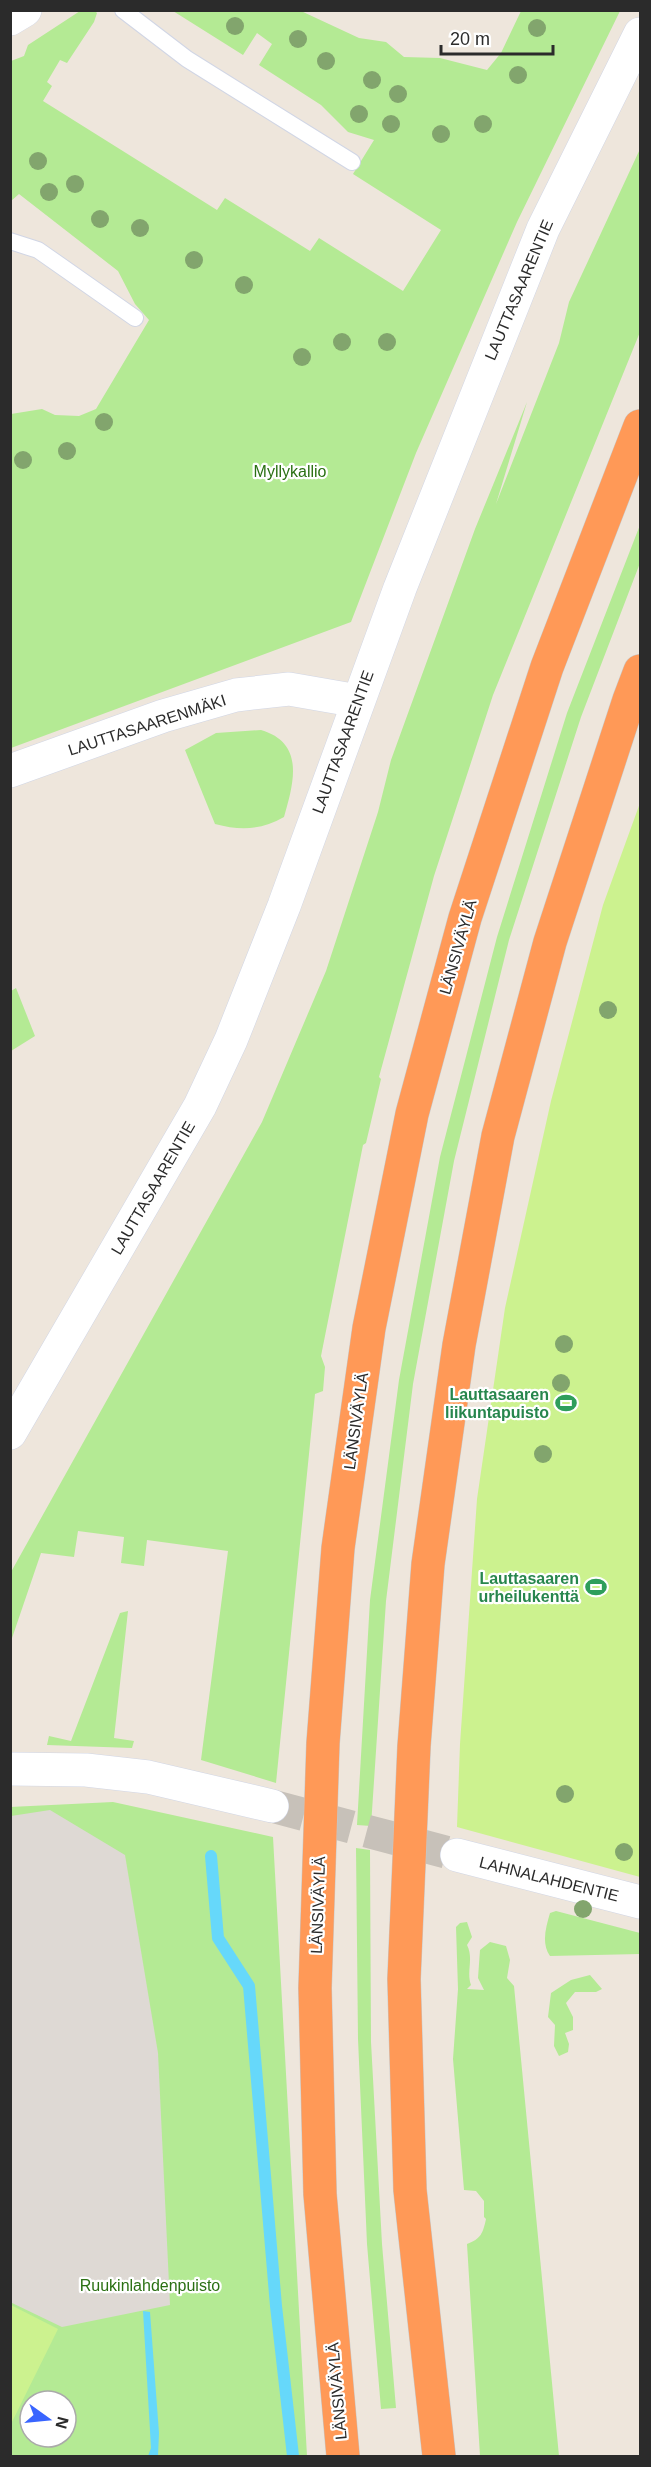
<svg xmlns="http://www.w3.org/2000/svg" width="651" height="2467" font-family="Arial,sans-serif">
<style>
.green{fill:#b4ea94;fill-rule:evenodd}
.pitch{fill:#ccf28f}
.plaza{fill:#ded9d4}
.water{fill:#66d8fa}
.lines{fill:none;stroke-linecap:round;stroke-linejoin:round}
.stream{stroke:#66d8fa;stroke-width:12}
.street-tunnel{stroke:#c7c1b9;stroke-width:33;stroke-dasharray:33 16;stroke-linecap:butt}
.lane-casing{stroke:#d1d6e5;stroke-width:18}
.street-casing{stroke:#d1d6e5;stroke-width:34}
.secondary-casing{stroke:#d1d6e5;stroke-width:34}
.highway-casing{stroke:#c8c8c8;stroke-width:34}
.lane{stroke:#fff;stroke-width:16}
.street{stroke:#fff;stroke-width:33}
.secondary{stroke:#fff;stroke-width:33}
.highway{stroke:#ff9957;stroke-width:33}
.tree{fill:#82a56d}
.labels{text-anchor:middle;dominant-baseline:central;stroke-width:4.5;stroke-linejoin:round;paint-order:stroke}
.street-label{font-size:16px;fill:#2b2b2b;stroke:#fff}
.park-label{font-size:16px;fill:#2a7013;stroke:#fff}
.leisure-label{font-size:16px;font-weight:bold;fill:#27864d;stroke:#fff;text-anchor:end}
</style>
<rect width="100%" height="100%" fill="#eee6dc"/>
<path class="green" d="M80,11H95L97,13L94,22L67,63L60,60L47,82L52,86L43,101L217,210L225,198L310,251L319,238L403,291L441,230L353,174L374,140L348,132L321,105L259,65L272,44L257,33L243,55L173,11H301L359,38L386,42L404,57L440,58L487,70L501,53L521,11H620L517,222L416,453L351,622L11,748V414L42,409L55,415L79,416L96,409L149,320L135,304L118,271L19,194L11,201V61L24,56L28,45Z
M640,149V332L493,695L434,876L379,1077L381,1079L366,1143L363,1145L321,1356L325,1367L323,1391L315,1394L276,1783L201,1760L228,1551L147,1540L144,1566L121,1563L124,1537L78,1531L74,1557L41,1553L11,1641V1572L262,1122L326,971L378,812L391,760L475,529L527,402L496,504L559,343L569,302Z
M640,525V563L581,717L509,940L454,1161L413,1384L386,1601L371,1826L357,1825L370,1600L399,1380L440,1157L497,937L567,713Z
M261,730C305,743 294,782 284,817C261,830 241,831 215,824L185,750L216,733Z
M16,988L35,1036L11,1051V991Z
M128,1611L114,1738L134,1741L132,1748L47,1745L49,1736L71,1741L120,1613Z
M113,1802L273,1837L307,2456H11L10,1807ZM30,2401H66V2437H30Z
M356,1848L370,1850L371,2042L382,2244L396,2408L381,2409L367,2244L358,2039Z
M556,1911L640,1933V1954L550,1956C541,1943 546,1927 550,1913Z
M467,1922L472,1937L467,1945C474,1959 466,1971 471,1985L467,1989L484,1990L478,1978L480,1950L490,1942L506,1946L510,1960L507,1978L514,1986L559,2456H480L467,2244C481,2239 483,2233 486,2219L484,2217V2201L476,2191L464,2190L453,2059L458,1989L456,1927L460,1923Z
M590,1975L602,1989L596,1992H575L566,2003L573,2017V2030L565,2033L569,2044L568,2052L559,2056L554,2046L555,2025L548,2017L551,1993L571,1980Z"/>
<path class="pitch" d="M640,803V1877L457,1827L460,1744L477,1499L505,1308L551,1101L603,905Z
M11,2305L58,2329L11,2424Z"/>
<path class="plaza" d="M50,1810L125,1855L158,2053L170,2305L62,2327L10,2302L11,1816Z"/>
<path class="water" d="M143,2311L150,2312L159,2433L158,2456H148L151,2448Z"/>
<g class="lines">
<path class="stream" d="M211,1856L218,1938L249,1986L276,2306L293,2456"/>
<path class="street-tunnel" d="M272,1806L457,1855"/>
<defs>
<path id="lane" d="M123,10L187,59L352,162
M10,241L38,250L135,318"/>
<path id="street" d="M10,19L25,10
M10,771L163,716L236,695L289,689L358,701
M10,1769L86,1770L148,1777L272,1806
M457,1855L640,1902"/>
<path id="secondary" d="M10,1433L200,1106L231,1040L284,906L400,588L543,229L640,34"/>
<path id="highway" d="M343,2456L320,2194L315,1988L323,1743L338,1548L369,1328L412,1114L465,918L547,667L640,426
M439,2456L410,2190L404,1979L414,1746L428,1564L459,1345L498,1136L550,942L629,700L640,671"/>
</defs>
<use href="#lane" class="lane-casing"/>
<use href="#street" class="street-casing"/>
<use href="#secondary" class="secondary-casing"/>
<use href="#highway" class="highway-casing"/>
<use href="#lane" class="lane"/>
<use href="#street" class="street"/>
<use href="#secondary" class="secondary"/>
<use href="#highway" class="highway"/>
</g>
<g class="tree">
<circle cx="235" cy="26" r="9"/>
<circle cx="537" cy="28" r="9"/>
<circle cx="298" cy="39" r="9"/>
<circle cx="326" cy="61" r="9"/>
<circle cx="518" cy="75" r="9"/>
<circle cx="372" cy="80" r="9"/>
<circle cx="398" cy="94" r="9"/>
<circle cx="359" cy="114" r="9"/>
<circle cx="391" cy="124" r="9"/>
<circle cx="483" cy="124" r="9"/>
<circle cx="441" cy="134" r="9"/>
<circle cx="38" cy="161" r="9"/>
<circle cx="75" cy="184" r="9"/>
<circle cx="49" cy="192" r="9"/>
<circle cx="100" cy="219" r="9"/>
<circle cx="140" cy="228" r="9"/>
<circle cx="194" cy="260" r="9"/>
<circle cx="244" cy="285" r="9"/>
<circle cx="342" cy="342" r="9"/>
<circle cx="387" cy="342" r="9"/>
<circle cx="302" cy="357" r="9"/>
<circle cx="104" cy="422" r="9"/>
<circle cx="67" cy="451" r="9"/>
<circle cx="23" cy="460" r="9"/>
<circle cx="608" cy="1010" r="9"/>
<circle cx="564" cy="1344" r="9"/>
<circle cx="561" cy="1383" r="9"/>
<circle cx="543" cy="1454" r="9"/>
<circle cx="565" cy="1794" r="9"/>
<circle cx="624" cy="1852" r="9"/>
<circle cx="583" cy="1909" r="9"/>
</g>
<defs>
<symbol id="stadium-bare" viewBox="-9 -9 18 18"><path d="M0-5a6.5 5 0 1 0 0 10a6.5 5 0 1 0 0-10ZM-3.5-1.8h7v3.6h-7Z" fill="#2e9e5b" stroke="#fff" stroke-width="2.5" paint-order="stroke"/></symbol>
</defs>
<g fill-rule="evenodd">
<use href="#stadium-bare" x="551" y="1388" width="30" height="30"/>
<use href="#stadium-bare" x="581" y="1572" width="30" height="30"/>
</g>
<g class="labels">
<g class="street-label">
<text transform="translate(519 290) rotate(-67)">LAUTTASAARENTIE</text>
<text transform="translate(147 725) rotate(-18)">LAUTTASAARENMÄKI</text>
<text transform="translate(343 742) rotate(-70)">LAUTTASAARENTIE</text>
<text transform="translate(458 947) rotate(-74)">LÄNSIVÄYLÄ</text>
<text transform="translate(153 1188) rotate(-60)">LAUTTASAARENTIE</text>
<text transform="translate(356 1421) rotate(-82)">LÄNSIVÄYLÄ</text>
<text transform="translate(549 1879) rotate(14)">LAHNALAHDENTIE</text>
<text transform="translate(318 1905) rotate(-88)">LÄNSIVÄYLÄ</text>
<text transform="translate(337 2391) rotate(-95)">LÄNSIVÄYLÄ</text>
</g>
<g class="park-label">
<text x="290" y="471">Myllykallio</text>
<text x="150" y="2285">Ruukinlahdenpuisto</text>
</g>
<g class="leisure-label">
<text x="549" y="1394">Lauttasaaren<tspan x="549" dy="18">liikuntapuisto</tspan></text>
<text x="579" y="1578">Lauttasaaren<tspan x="579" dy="18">urheilukenttä</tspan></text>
</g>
</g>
<rect width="651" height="2467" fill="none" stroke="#2b2b2b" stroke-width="24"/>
<g transform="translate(48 2419) rotate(105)"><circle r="28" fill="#ffffff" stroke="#aaaaaa" stroke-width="1.5"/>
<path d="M0-4.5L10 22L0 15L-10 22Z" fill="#3965ff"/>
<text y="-9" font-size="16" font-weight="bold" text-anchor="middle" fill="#2b2b2b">N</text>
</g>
<path d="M441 45v9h112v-9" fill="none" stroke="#2b2b2b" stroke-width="3"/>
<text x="450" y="45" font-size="18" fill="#2b2b2b" stroke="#ffffff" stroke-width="4.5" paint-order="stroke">20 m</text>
</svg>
